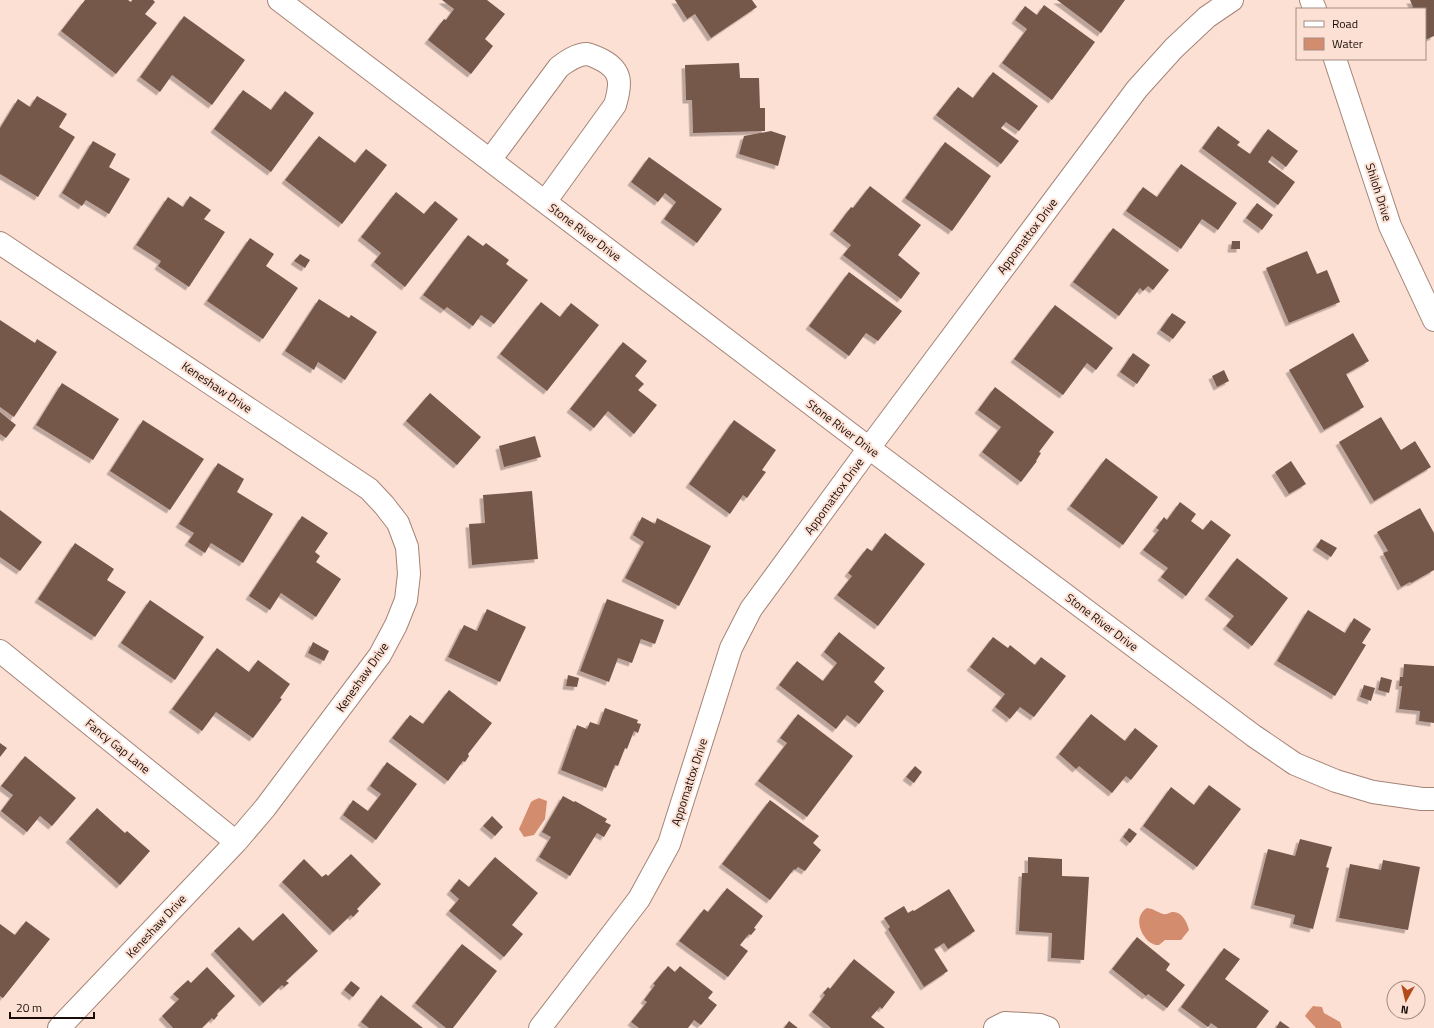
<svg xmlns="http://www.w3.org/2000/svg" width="1434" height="1028" font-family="'Titillium Web',sans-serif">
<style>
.water{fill:#d48c6e}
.building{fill:#76584c;filter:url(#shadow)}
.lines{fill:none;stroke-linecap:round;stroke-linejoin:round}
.minor-casing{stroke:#a58477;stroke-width:24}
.minor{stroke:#fff;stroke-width:22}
.labels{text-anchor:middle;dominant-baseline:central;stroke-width:4;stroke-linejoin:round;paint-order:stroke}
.street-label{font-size:12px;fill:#170c07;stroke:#fde0d4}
</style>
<defs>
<filter id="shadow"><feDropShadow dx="-3.5" dy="3.5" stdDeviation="0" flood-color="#0004"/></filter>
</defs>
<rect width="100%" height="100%" fill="#fde0d4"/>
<path class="water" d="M539,798L547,801L545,819L534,835L524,837L519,829L531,802L534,800Z
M1147,908C1154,909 1157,912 1163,914C1167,915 1168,913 1172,912C1182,911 1187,922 1189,930L1181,940H1165L1159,945C1146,947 1129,919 1147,908Z
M1313,1006L1322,1007L1324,1013L1340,1022L1342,1028H1316L1305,1016L1307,1013Z"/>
<path class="building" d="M85,0H128L131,2L132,0H153L155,2L145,14L157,23L116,74L61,31Z
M442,0H487L505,14L485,39L493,46L471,74L428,40L444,19L446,20L454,9Z
M675,0H752L757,7L711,38L695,14L687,19Z
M1057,0H1125L1101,33Z
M1410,0H1434V36L1425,40V9H1409L1413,7Z
M1044,5L1095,42L1052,100L1002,63L1027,29L1015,20L1025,6L1037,15Z
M184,16L245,60L212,105L172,75L160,92L140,77Z
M739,63L740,78H759L760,108H765V131L693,133L692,100H686L685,65Z
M993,72L1038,106L1019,131L1006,122L1001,128L1019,141L1001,164L936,115L958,87L973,98Z
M243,90L271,110L285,91L314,113L271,172L214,129Z
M37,96L67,114L59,127L75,137L38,197L0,174V128L18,99L30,107Z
M1218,126L1240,142L1237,145L1250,154L1268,129L1298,151L1286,167L1272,156L1268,162L1295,182L1278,205L1202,148Z
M771,131L786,136L778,166L739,154L744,136Z
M319,136L355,163L366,149L387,165L342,224L285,180Z
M93,141L116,154L109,167L130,179L109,214L86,200L82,206L62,193Z
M945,142L991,176L952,231L905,198Z
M649,157L722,209L697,243L664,219L676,202L665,193L658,202L631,182Z
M1181,164L1237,203L1218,230L1202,219L1181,249L1126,211L1143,187L1157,197Z
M870,186L921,225L898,255L920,273L901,299L843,255L851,245L833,231L851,207L853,208Z
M396,192L424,214L435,201L458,219L405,287L374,262L381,253L361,237Z
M190,196L211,210L204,219L225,232L189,287L158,266L161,261L136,245L168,197L183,207Z
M1257,203L1273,215L1262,230L1246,218Z
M1113,228L1169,270L1153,290L1148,286L1143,291L1140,288L1119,316L1073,282Z
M468,235L483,246L486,243L509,260L506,264L528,280L494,324L481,315L473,326L447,307L444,310L423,295Z
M250,238L274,254L266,266L298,288L263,339L207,301Z
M1232,241H1240V249H1231Z
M1307,251L1317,274L1327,270L1340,302L1289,323L1266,268Z
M300,254L310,260L305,268L294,261Z
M849,272L902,311L878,341L866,333L849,356L809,326Z
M319,299L349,318L351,315L377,332L345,380L318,362L314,370L285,351Z
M541,302L560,317L571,303L599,325L547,391L500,354Z
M1055,305L1113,348L1096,370L1087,363L1063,395L1014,359Z
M1172,313L1186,322L1173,339L1160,330Z
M0,320L35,343L37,339L57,352L14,417L0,407Z
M1353,333L1369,361L1346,374L1364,407L1324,430L1289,370Z
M623,342L647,361L635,376L644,384L638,390L657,405L634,434L608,411L594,428L570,409Z
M1133,353L1150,365L1137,384L1120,372Z
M1224,370L1229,381L1217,387L1212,376Z
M62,383L119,419L93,460L36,425Z
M995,387L1054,432L1039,452L1041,453L1036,461H1037L1021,482L982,452L1001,427L978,410Z
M430,393L481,437L457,465L406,421Z
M0,412L16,425L6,438L0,434Z
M1381,417L1401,450L1415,441L1431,467L1374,501L1339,442Z
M143,420L204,459L170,510L110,471Z
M734,420L776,450L762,470L766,472L747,498L743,495L730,514L689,484Z
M535,436L541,457L504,467L499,446Z
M1106,458L1158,497L1123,545L1070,506Z
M1291,461L1306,484L1289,494L1275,472Z
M218,463L244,479L237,492L273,514L243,563L211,543L205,553L188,542L194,533L179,524Z
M532,491L538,559L472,565L469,524L485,523L483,495Z
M1180,502L1196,514L1191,521L1203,530L1211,520L1231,535L1186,596L1161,577L1168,568L1143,550L1159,530L1156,528L1164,517L1167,520Z
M1420,508L1434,533V570L1411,583L1410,582L1401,587L1383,553L1388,551L1377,532Z
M0,510L42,542L20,571L0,557Z
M302,516L328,533L315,552L320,556L316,562L341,579L316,617L281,593L270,610L249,596Z
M642,517L655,524L657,518L711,546L679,606L625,578L644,542L633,535Z
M885,533L925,564L878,626L837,595L852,576L848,573L854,565L867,548L872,551Z
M1321,539L1337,548L1331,557L1316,547Z
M75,543L114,569L107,580L126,592L95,637L38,599Z
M1237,558L1288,598L1252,646L1226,626L1234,616L1208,596Z
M607,599L664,620L655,644L641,639L632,663L618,658L609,682L580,671Z
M150,600L204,637L175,680L121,643Z
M487,609L526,627L500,682L448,657L464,625L477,631Z
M1308,610L1345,633L1354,618L1371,629L1362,643L1366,645L1335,696L1277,661Z
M839,632L885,668L874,682L884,691L859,724L847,715L836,729L779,685L797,661L823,681L837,663L824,652Z
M993,637L1008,648L1010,645L1035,665L1041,657L1066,676L1034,717L1020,707L1010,719L995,707L1005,694L970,667Z
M313,642L329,651L324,661L308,653Z
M217,648L249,672L258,660L290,684L280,698L282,699L253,738L216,712L202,731L172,709Z
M1404,664L1434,666V723L1419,721L1420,711L1399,709L1402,686H1399L1400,677H1403Z
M568,675L579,678L577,687L566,686Z
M1381,677L1392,680L1389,693L1378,690Z
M1364,685L1375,688L1371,701L1360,697Z
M449,690L492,723L468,754L469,756L465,762L463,761L448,781L392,738L410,715L423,724Z
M605,708L638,720L637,723L641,724L638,733L634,731L627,749L625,748L618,766L615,765L606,788L561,770L577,725L587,729L590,722L599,725Z
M798,714L853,756L807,817L758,781L787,743L780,738Z
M1091,714L1125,741L1135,728L1158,746L1131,780L1126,776L1112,793L1079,766L1076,769L1059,754Z
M0,743L7,748L0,757Z
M25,756L76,798L52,826L40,816L27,832L1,811L13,795L1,786Z
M387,762L417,784L376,840L343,815L353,800L368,811L381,794L370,786Z
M915,766L922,772L914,783L906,777Z
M1209,785L1241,809L1197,867L1143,826L1171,787L1194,805Z
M563,796L574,802L575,801L607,819L605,822L611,825L604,837L597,833L570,876L539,857L551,837L542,832Z
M770,800L819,836L813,843L821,850L805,871L798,867L795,870L794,869L770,900L722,864Z
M97,808L125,833L127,831L150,851L120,885L69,839Z
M492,816L503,827L495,836L483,826Z
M1129,828L1137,834L1130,843L1123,837Z
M1300,839L1332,847L1326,867L1329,868L1313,929L1293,924L1295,915L1254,905L1268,849L1295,856Z
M351,854L381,884L357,909L359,911L353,917L351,915L333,932L282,882L304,859L322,877L326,874L328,876Z
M495,857L538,893L512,925L523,934L504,957L449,911L459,899L450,891L459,879L469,887Z
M1028,857L1062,859V876L1089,877L1084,960L1051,958L1052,933L1019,931L1022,873H1028Z
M1383,860L1420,867L1408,930L1339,918L1350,864L1381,870Z
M727,888L763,916L754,928L756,929L751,935L749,934L740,945L748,951L728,977L679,941L704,909L708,912Z
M949,889L975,931L948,949L944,943L934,949L948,971L924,987L888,929L890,927L884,918L904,906L908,913L913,910L914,911Z
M283,913L318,951L286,981L289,983L284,987L282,985L263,1003L214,951L239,927L253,941Z
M26,921L50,939L3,998L0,996V924L15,935Z
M1137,937L1170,964L1166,970L1185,985L1167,1008L1148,994L1146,996L1112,969Z
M462,944L497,971L453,1028H446L415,1003Z
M1224,948L1240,959L1225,979L1269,1011L1256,1028H1218L1211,1023L1208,1027L1181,1007Z
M854,959L895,992L882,1009L880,1007L871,1017L885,1028H831L812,1012L825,995L823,993L828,987L830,989Z
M668,966L675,972L680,966L713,992L708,998L717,1005L701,1025L694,1020L688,1028H639L631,1022L647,1002L644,1000L655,985L653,984Z
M207,967L235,996L217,1014L218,1015L214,1020L212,1018L202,1028H173L162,1016L179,999L173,994L188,980L191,983Z
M351,981L360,988L353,997L344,990Z
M381,995L423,1028H369L361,1022Z
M789,1021L798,1028H784Z
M1280,1021L1290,1028H1276Z"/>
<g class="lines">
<defs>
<path id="minor" d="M279,0L869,448L1254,736L1295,764L1336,781L1373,792L1422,799H1434
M1311,0L1315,9
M1335,59L1390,226L1434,320
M490,160L559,67C567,61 577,54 587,54C592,55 598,58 602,60C623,71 621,85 615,105L545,202
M0,243L369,489L384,505L398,523L407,547L409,574L406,600L396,625L380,655L265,808L236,842L59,1028
M0,651L236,842
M540,1028L639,899L669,844L731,648L751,609L869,448L1137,89L1174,48L1207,17L1232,0
M995,1028L1005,1023L1040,1025L1048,1028"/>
</defs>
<use href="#minor" class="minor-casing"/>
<use href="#minor" class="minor"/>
</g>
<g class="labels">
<g class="street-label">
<text transform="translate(1379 192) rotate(72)">Shiloh Drive</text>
<text transform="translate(585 232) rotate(37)">Stone River Drive</text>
<text transform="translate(1027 236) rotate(-53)">Appomattox Drive</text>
<text transform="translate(217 387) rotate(34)">Keneshaw Drive</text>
<text transform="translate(843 428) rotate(37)">Stone River Drive</text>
<text transform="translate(834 496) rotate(-54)">Appomattox Drive</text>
<text transform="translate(1102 622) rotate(37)">Stone River Drive</text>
<text transform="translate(362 677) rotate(-55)">Keneshaw Drive</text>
<text transform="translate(118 746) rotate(39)">Fancy Gap Lane</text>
<text transform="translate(689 782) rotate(-72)">Appomattox Drive</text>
<text transform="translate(156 926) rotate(-47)">Keneshaw Drive</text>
</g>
</g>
<rect x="1296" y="8" width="130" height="52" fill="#fde0d4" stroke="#a18b82"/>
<rect x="1304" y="21" width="20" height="6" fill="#ffffff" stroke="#a18b82"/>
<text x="1332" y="28" font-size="12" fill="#170c07">Road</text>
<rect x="1304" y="38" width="20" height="12" fill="#d48c6e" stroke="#a18b82"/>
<text x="1332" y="48" font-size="12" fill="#170c07">Water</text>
<g transform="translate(1406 1000) rotate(188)"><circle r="19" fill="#fde0d4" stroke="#a18b82"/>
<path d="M0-3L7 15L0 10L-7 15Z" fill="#b24d1b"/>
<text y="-6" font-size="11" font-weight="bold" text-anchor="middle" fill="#170c07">N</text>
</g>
<path d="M10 1012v6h84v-6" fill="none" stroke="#170c07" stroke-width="2"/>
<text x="16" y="1012" font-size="12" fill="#170c07" stroke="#fde0d4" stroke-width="3" paint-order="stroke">20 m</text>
</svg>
